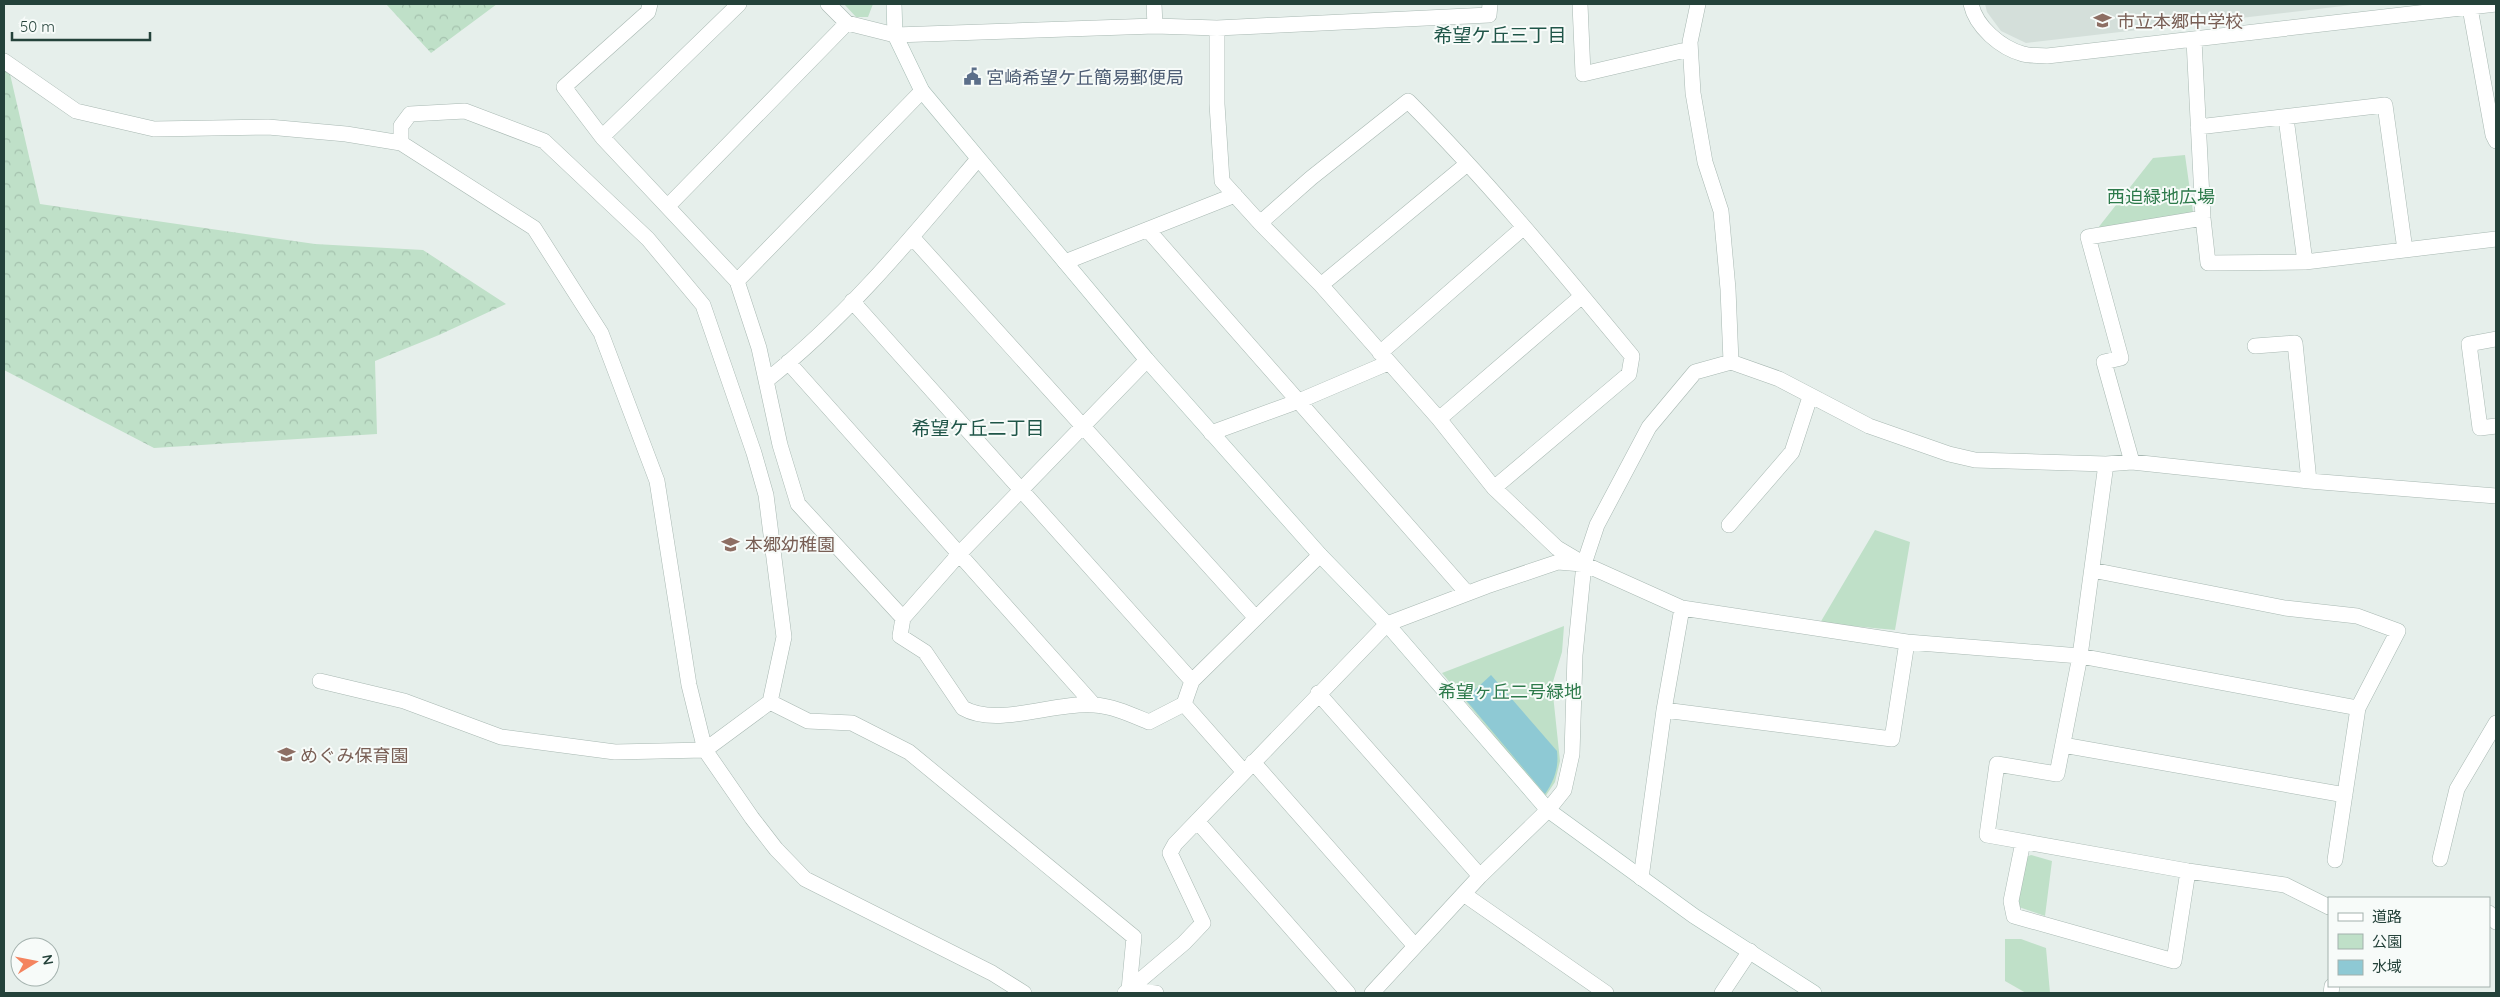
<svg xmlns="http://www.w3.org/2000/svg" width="2500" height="997" font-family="Quicksand,'Noto Sans JP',sans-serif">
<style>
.built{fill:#d4dfda}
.green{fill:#bfe0c8}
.forest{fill:url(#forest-crowns)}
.water{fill:#8ec9d4}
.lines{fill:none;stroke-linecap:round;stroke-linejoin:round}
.street-casing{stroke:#a8b8b2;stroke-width:16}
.secondary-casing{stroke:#a4bbb3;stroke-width:16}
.street{stroke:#fff;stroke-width:15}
.secondary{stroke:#fff;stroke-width:15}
.labels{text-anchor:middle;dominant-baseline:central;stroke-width:4;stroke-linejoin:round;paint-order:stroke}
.education-label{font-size:18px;fill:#785e54;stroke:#f7fbf9;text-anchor:start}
.service-label{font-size:18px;fill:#4e5e75;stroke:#f7fbf9;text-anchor:start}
.park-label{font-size:18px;fill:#2d7a4b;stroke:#f7fbf9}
.neighbourhood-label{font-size:19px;fill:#1f5548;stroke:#f7fbf9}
</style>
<defs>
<pattern id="forest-crowns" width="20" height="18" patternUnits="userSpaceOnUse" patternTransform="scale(1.25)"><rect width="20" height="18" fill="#bfe0c8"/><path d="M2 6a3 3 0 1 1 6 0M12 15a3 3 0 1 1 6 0" fill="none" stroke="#a4c1ad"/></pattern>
</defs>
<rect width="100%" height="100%" fill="#e6efeb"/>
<path class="built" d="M1985,4H2360L2026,43L2001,31L1987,12Z"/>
<path class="green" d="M844,4H873L868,17H856Z
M2185,155L2193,212L2189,220L2094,233L2153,158Z
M1875,530L1910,542L1895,630L1820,623Z
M1564,626L1562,652L1552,685L1560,761L1555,782L1545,797L1442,673Z
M2031,855L2052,861L2045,916L2019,907L2017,899L2024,858Z
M2005,939H2021L2046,948L2050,993H2026L2005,981Z"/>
<path class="forest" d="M386,4H497L431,53Z
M4,48L40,204L315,244L423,250L506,304L439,335L375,361L377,434L154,448L4,370Z"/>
<path class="water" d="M1491,675L1557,751C1559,768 1554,781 1545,794L1465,699Z"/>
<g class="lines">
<defs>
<path id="street" d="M650,4L648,12L564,87L602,137L737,281L759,348L780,445L798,504L903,618
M828,4L847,23L895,35L1155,26L1217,28L1489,15L1490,4
M1154,4L1155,26
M1580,4L1583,74L1690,49
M1698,4L1690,42L1693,93L1705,162L1721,211L1728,289L1731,362
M1971,4C1976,27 2001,48 2023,54C2030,56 2039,55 2047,56L2496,4
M2470,8L2493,135L2496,141
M1217,28V104L1222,181L1260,223L1321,285L1439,419L1494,488L1557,548L1584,564L1682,608L1907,642L2080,656L2358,708
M2194,40L2203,218L2208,263L2305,262L2496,239
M4,61L76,111L154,129L268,127L346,134L401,143V126L410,114L465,111L544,141L648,239L703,305L754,453L766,495L784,637L770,702L705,750L615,752L501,737L404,701L320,681
M2286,118L2305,262
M2198,127L2385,105L2405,250
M602,137L739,4
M401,143L534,228L601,333L657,481L689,685L705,750L752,818L776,849L805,879L992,973L1024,993
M668,206L847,23
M1260,223L1311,178L1408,101C1488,181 1560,269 1632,356L1629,374L1494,488
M1148,230L1467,593
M912,237L1255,617
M1065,262L1235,195
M737,281L922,91
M1321,285L1467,164
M852,301L1192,681
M2496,339L2469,344L2480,428L2496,426
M2255,346L2295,343L2309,481
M1380,353L1524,227
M1147,360L960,553L903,618L900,636L925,652L963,708C997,728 1056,701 1094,705C1113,706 1132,715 1149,722L1184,704L1192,681L1320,555
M788,362L1093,704
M767,380C847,317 913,236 978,159
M1439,419L1582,296
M1211,433L1299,401L1388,363
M2132,462L2104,362L2121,358L2088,237L2203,218
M2106,464L2080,656L2057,774L1997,764L1987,835L2188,871L2285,885L2329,907
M1729,525L1792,452L1810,397
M2092,570L2285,608L2357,616L2398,631L2358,708L2335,860
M1318,693L1480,876
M770,702L808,721L852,723L909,752L1134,937L1129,990
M1184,704L1244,772
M1664,710L1892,739L1907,642
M2063,745L2345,795
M1253,762L1415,946
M1197,821L1348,993
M2023,842L2011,901L2014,916L2174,961L2188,871
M2440,859L2457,789L2496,723
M1641,878L1664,710L1682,608
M1465,895L1606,993
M2489,913L2496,922
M1129,990L1156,993
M1125,993L1184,943L1203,923L1170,853L1175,844L1387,624L1487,586L1558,562L1582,564
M1372,993L1480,876L1548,810L1564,790L1572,754L1575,655L1584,564L1597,525L1649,427L1695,372L1731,362L1779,379L1869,426L1949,454L1975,460L2106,464L2132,462L2309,481L2496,496
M1722,993L1750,951
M2331,993L2332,986"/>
<path id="secondary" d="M894,4L895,35L922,91L1147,360L1320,555L1387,624L1548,810L1694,916L1814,993"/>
</defs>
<use href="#street" class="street-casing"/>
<use href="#secondary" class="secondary-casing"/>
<use href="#street" class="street"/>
<use href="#secondary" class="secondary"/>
</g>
<defs>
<symbol id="school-bare" viewBox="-9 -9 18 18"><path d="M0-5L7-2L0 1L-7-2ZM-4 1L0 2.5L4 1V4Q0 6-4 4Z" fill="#8d6e63" stroke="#f7fbf9" stroke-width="2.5" paint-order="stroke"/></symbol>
<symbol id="civic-bare" viewBox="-9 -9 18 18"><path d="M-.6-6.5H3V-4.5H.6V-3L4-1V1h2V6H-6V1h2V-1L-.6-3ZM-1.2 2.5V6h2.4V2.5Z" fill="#5c6f8a" stroke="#f7fbf9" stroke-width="2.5" paint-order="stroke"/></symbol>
</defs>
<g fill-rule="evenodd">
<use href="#school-bare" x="2090" y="8" width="25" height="25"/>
<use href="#civic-bare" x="960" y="64" width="25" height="25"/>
<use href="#school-bare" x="718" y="532" width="25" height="25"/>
<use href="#school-bare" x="274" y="742" width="25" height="25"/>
</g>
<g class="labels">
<g class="education-label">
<text x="2117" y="21">市立本郷中学校</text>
<text x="745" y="544">本郷幼稚園</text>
<text x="300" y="755">めぐみ保育園</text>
</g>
<g class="service-label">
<text x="986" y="77">宮崎希望ケ丘簡易郵便局</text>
</g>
<g class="park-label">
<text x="2161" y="196">西迫緑地広場</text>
<text x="1510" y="691">希望ヶ丘二号緑地</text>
</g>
<g class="neighbourhood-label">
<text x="1500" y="35">希望ケ丘三丁目</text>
<text x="978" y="428">希望ケ丘二丁目</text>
</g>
</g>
<rect width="2500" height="997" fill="none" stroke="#24423a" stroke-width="10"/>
<rect x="2328" y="897" width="162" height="90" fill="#f7fbf9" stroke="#a3b1ad"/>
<rect x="2338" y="913" width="25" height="8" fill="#ffffff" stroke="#a3b1ad"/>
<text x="2372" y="922" font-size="15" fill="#24423a">道路</text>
<rect x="2338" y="934" width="25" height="15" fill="#bfe0c8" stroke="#a3b1ad"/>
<text x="2372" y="947" font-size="15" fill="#24423a">公園</text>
<rect x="2338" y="960" width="25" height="15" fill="#8ec9d4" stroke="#a3b1ad"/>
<text x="2372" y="972" font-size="15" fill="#24423a">水域</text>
<g transform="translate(35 962) rotate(80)"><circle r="24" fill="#f7fbf9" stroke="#a3b1ad"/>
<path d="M0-4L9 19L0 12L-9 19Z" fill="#f4845f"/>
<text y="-8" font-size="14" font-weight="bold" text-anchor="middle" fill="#24423a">N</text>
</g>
<path d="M12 32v8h138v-8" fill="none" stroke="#24423a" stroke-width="2.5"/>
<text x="20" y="32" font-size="15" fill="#24423a" stroke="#f7fbf9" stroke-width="4" paint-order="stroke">50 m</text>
</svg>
